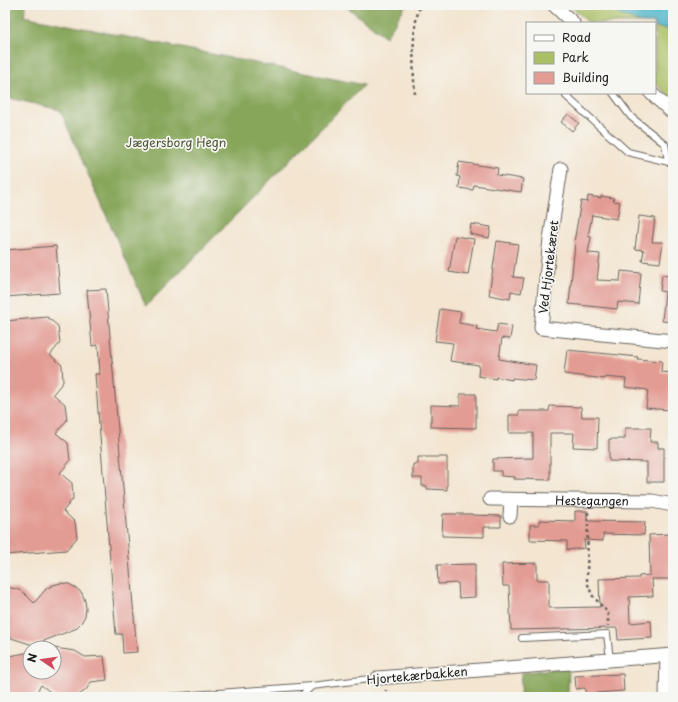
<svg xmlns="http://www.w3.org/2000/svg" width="678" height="702" font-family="'Playpen Sans',sans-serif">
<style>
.green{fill:#aac065;stroke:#636e40}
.forest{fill:#87a65a;stroke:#52613b}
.water{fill:#49b4c7;stroke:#326872}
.building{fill:#e39c94}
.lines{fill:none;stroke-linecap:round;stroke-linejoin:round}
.lane-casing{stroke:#67625b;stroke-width:8}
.street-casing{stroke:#67625b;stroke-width:15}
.path{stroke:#67625b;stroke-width:2.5;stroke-dasharray:3 3;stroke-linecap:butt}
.lane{stroke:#fff;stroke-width:6}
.street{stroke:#fff;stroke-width:13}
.labels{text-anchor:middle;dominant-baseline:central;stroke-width:3.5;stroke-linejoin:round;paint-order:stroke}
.park-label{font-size:12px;fill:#4e5536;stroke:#f6f6f2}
.street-label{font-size:12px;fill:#1c1c1c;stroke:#f6f6f2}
</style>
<rect width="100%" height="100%" fill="#f6f6f2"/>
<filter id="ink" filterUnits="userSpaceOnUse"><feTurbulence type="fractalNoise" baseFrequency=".025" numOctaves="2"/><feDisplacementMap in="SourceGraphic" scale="8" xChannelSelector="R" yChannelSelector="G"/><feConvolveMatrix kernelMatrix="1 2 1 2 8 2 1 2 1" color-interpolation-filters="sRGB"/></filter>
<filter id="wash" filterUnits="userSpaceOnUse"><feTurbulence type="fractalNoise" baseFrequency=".012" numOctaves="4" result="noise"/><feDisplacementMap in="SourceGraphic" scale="16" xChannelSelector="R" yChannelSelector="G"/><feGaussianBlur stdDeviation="0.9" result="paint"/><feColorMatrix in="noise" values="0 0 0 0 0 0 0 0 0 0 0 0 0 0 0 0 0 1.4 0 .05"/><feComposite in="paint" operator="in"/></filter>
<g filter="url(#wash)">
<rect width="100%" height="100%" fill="#f3e5d0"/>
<path class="green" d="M570,5H673V99L655,83V23H589Z"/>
<path class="forest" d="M5,5H26L24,16L364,85L146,306L60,110L5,97Z
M344,5H406L386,37Z
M569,667L568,697H520L521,673Z"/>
<path class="water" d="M602,5H673V30L655,27V23H641L616,13Z"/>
<g id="blocks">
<path class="building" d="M568,114L579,123L572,131L561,122Z
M459,162L498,168L497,175L523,179L521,192L474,185L473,190L459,188L460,177L457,176Z
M588,196L601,198V196L614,198L613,201L620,202L617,219L592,215L588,236L591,237L588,253L600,254L597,280L620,281L621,271L641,273L638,304L618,302L617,309L569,304L575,243L574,242L581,201L587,202Z
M639,216L655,218L652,242H663L660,263L642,261L644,250L635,249Z
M471,224L491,227L489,238L470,234Z
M455,236L474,239L468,275L449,272Z
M497,241L518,244L513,277L524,278L521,293L511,291L510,299L489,295Z
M56,246L60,293L5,297V250Z
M662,275L673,276V322L662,321L665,292L660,291Z
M106,289L137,652L123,653L122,634H116L95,374H100L98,345L92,346L87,290Z
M440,309L461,312L459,323L477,326L476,329L496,332L498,324L512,326L510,339L502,338L499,359L536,365L534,380L512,378V380L496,377V379L478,376L479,365L450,361L453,343L435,341Z
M47,317L58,326L60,343L50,355L62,365L63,382L53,394L65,404L67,420L56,433L68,443L70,461L60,473L72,483L73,499L63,511L75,522L77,538L66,550L5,555V321Z
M567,350L619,355L638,357L637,359L662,361L661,372L673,373V390H671L669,410L646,408L648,390L625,387L626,379L605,377V379L564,374Z
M460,394H476V428L431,427V405L460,406Z
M550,406L581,407L582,417H598L597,448L573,447L574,433H550V480L514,479L515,477L501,476V471H493V459L533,458V433H509V415H519V411H549Z
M625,428H651L650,442H658V448H664V482H647V462L609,461V439H625Z
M418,457H447V490L427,489V486H422V478H413V464H418Z
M575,511H587V521L645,522L644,535L603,534V541L584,540L585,548L567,550V541L530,540V525H539V520L575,521Z
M443,514H472V515L501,516V527H484V537L442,536Z
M669,534L670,542H672L673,579H652L653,596L629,597L630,623L651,621L652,638L618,640L617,628L511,630L509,586H503L502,564L537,563V580H549V608L600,607L599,579L639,578V576L650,575L649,535Z
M475,564V597L459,598L458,583L438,584L437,565Z
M61,583L69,584L76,588L82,593L85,601L86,609L85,616L81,623L75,629L33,645L5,636V587L17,589L24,593L34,603L46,589L53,585Z
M54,648L75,651L85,657L104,656L107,680L91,682L86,690L76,697H57L41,685L34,697H5V657L30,652V672H54Z
M623,674L624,691L596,693V697H586L585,688L576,689L575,676Z"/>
</g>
</g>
<g filter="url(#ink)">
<use href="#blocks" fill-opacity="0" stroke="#67625b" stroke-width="1"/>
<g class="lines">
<defs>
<path id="lane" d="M569,93L566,96L628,152L673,163
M613,93L631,117L665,144L668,161
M522,638L607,634L610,660
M167,697L312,686L378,678
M300,697L312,686"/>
<g id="street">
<path d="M554,5L573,23"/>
<path d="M651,93L673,113"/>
<path d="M561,169L550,239L541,328L673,341"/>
<path id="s1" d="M490,499L652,501L673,505"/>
<path d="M510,516L511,500"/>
<path d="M378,678L673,655"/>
<path d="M666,697L667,656"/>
</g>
</defs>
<use href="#lane" class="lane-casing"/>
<use href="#street" class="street-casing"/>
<path class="path" d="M415,94C413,73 411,23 421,5
M588,512L587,582L592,595L608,613V626
M385,697L386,690"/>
<use href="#lane" class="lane"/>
<use href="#street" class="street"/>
</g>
</g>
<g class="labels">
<g class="park-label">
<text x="176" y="142">Jægersborg Hegn</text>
</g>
<g class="street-label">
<text transform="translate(548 267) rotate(-83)">Ved Hjortekæret</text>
<text stroke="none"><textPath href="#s1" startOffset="102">Hestegangen</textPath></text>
<text transform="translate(417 675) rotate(-5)">Hjortekærbakken</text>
</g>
</g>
<rect width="678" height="702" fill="none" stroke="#f6f6f2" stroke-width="20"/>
<rect x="526" y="22" width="130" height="72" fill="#f6f6f2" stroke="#9f9f9c"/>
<rect x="534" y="35" width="20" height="6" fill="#ffffff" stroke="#9f9f9c"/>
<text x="562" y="42" font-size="12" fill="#1c1c1c">Road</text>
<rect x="534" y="52" width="20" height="12" fill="#aac065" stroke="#9f9f9c"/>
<text x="562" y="62" font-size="12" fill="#1c1c1c">Park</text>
<rect x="534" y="72" width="20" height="12" fill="#e39c94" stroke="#9f9f9c"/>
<text x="562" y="82" font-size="12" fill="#1c1c1c">Building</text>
<g transform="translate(42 660) rotate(283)"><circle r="19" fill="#f6f6f2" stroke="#9f9f9c"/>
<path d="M0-3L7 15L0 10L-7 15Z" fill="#d1495b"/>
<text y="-6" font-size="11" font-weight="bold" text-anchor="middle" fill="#1c1c1c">N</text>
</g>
</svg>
